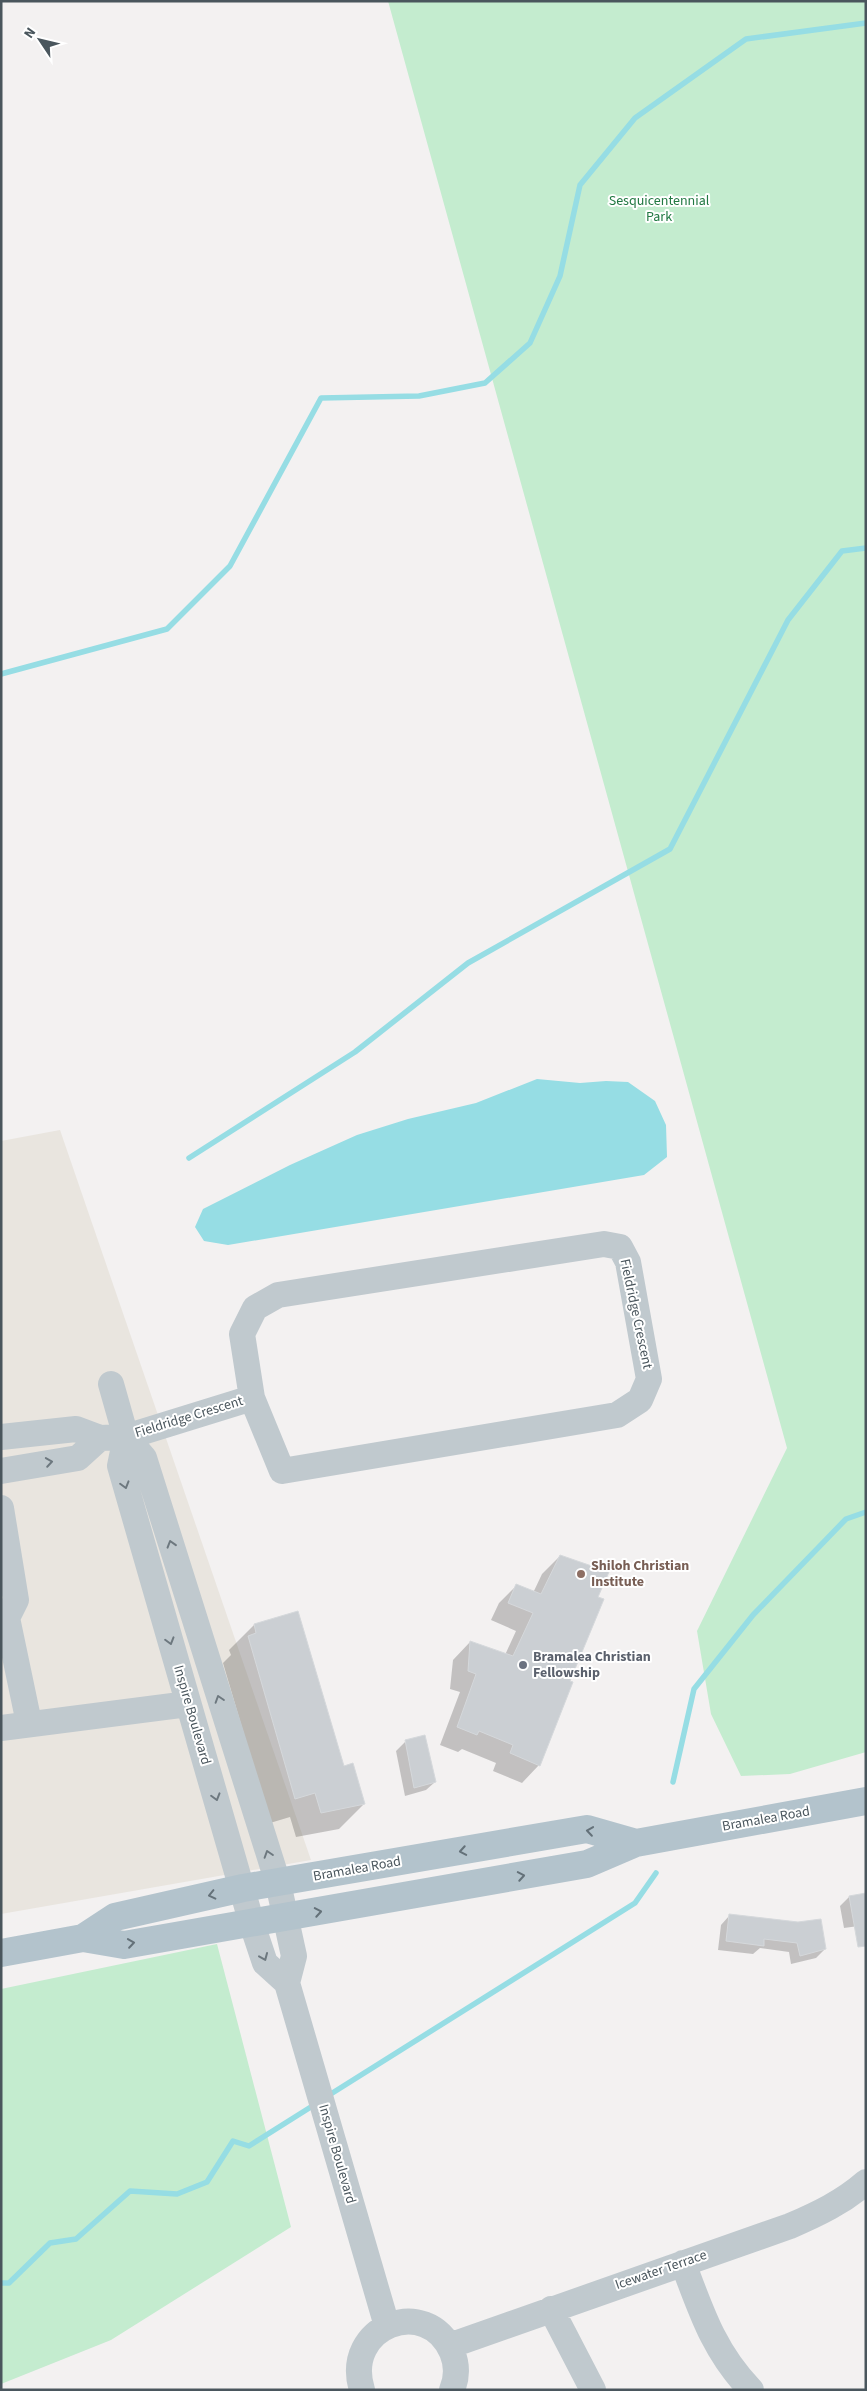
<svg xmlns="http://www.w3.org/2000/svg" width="867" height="2391" font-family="'Source Sans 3',sans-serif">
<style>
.commercial{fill:#e9e5df}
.green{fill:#c4eccf}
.water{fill:#96dde4}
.shadow{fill:#0003}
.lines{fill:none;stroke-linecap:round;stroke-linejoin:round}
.stream{stroke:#96dde4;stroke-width:5.5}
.building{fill:#cbcfd3;stroke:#d5d8db}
.minor{stroke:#c0c9ce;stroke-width:26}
.major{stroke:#b3c3cc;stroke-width:28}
.oneway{stroke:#6d787f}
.oneway2{stroke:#647179}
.education-dot{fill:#8d6e63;stroke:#fff;stroke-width:2}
.worship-dot{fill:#6b7280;stroke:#fff;stroke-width:2}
.labels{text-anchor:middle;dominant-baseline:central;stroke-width:4;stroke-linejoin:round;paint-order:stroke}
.park-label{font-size:14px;fill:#217842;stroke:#fff}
.street-label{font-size:14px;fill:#4a565d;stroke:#fff}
.education-label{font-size:14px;font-weight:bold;fill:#785e54;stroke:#fff;text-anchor:start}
.worship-label{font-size:14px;font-weight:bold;fill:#5b616d;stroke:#fff;text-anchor:start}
</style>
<rect width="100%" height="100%" fill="#f3f1f1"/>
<path class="commercial" d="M60,1130L311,1860L1,1914V1141Z"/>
<path class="green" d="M388,1H866V1752L790,1774L741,1776L711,1714L697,1631L787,1448Z
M217,1944L291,2227L111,2340L1,2384V1989Z"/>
<path class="water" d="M537,1079L580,1083L606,1081L628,1082L655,1101L666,1125L667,1157L644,1175L228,1245L204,1241L195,1227L203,1209L290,1165L357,1135L408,1119L476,1103Z"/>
<path class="shadow" d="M560,1556L596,1598L539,1765L522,1783L493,1771L496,1763L462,1749L458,1752L440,1745L460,1692L450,1689L453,1660L470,1642L505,1655L516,1631L491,1620L499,1603L516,1586L533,1593L542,1574Z
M254,1625L364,1804L339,1829L296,1837L290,1817L270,1823L223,1663L231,1655L229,1650Z
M405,1742L435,1782L426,1790L405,1796L396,1751Z
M849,1897L866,1925L844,1928L840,1906Z
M729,1916L798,1924L825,1949L816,1958L791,1964L789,1952L760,1948L753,1954L718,1950L721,1925Z"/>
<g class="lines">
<path class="stream" d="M1,674L167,629L230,566L321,398L419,396L485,383L530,343L560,276L580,185L635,118L746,39L866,23
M189,1158L355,1052L468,963L670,849L788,620L842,551L866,548
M673,1782L694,1689L753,1615L846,1519L866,1512
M326,2097L635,1903L656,1873
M1,2283H9L50,2243L76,2239L130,2191L177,2194L207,2182L233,2141L249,2146L314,2105"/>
</g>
<path class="building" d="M560,1555L609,1572L598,1597L604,1599L570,1681L573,1682L540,1766L510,1753L513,1745L479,1731L477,1735L457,1727L476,1674L468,1671L470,1641L513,1656L533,1613L508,1603L516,1584L541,1594Z
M298,1611L344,1766L353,1763L365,1804L321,1813L315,1793L295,1799L248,1636L256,1633L254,1624Z
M425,1735L436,1782L414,1788L405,1740Z
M866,1893V1946L858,1947L849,1896Z
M729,1914L798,1922L821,1919L826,1949L800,1956L797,1943L764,1939V1946L726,1941Z"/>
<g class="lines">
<path class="minor" d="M111,1384L126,1437L144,1458L278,1883L294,1956L287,1983L387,2326
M1,1437L76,1429L100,1438L126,1437L252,1398L242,1334L255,1308L278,1295L604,1244L620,1247L628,1262L649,1379L640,1400L617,1415L282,1471L252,1398
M126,1437L120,1466L252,1924L265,1963L287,1983
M1,1471L78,1458L100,1438
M1,1508L16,1600L7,1618L29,1723
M1,1728L188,1704
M683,2263C701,2311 714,2352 751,2390
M551,2309L593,2390
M449,2346L790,2226C818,2214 843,2202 866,2182
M362,2390C342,2326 427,2294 452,2352C457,2364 457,2378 452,2390"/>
<path class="major" d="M83,1938L115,1917L243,1888L587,1829L636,1843
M1,1953L83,1938L124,1945L587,1864L636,1843L866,1801"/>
</g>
<defs><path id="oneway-chevron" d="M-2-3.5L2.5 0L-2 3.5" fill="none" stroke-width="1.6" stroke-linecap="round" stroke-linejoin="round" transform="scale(1.25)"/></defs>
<g class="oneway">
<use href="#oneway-chevron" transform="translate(49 1462) rotate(-9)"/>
<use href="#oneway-chevron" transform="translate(125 1485) rotate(74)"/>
<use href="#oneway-chevron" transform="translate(171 1544) rotate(-107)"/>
<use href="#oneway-chevron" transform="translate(170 1641) rotate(74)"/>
<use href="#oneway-chevron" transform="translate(219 1699) rotate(-108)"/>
<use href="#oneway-chevron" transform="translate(216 1797) rotate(74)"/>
<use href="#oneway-chevron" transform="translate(268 1854) rotate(-108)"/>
<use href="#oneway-chevron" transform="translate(264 1957) rotate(67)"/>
</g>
<g class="oneway2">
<use href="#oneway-chevron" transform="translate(590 1831) rotate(-172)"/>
<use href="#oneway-chevron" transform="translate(463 1851) rotate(170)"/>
<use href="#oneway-chevron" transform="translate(521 1876) rotate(-10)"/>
<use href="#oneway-chevron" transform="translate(212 1895) rotate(167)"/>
<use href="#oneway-chevron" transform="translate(318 1912) rotate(-10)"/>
<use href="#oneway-chevron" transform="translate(131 1943) rotate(-8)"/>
</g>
<circle class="education-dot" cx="581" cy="1574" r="5"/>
<circle class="worship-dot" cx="523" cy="1665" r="5"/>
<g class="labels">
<g class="park-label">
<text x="659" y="201">Sesquicentennial<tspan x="659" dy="16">Park</tspan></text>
</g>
<g class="street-label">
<text transform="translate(636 1314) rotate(78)">Fieldridge Crescent</text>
<text transform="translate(189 1417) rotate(-17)">Fieldridge Crescent</text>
<text transform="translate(192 1715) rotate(74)">Inspire Boulevard</text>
<text transform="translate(766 1819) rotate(-10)">Bramalea Road</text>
<text transform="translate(357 1869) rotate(-10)">Bramalea Road</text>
<text transform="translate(337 2154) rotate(74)">Inspire Boulevard</text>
<text transform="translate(661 2270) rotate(-19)">Icewater Terrace</text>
</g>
<g class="education-label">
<text x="591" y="1566">Shiloh Christian<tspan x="591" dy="16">Institute</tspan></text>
</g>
<g class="worship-label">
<text x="533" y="1657">Bramalea Christian<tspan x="533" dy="16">Fellowship</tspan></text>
</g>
</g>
<rect width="867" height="2391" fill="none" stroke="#4a565d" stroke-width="5"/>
<g transform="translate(40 40) rotate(305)" stroke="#ffffff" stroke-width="4" paint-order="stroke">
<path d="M0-4L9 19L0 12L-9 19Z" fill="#4a565d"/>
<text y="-8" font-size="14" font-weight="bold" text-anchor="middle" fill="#4a565d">N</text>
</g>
</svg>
